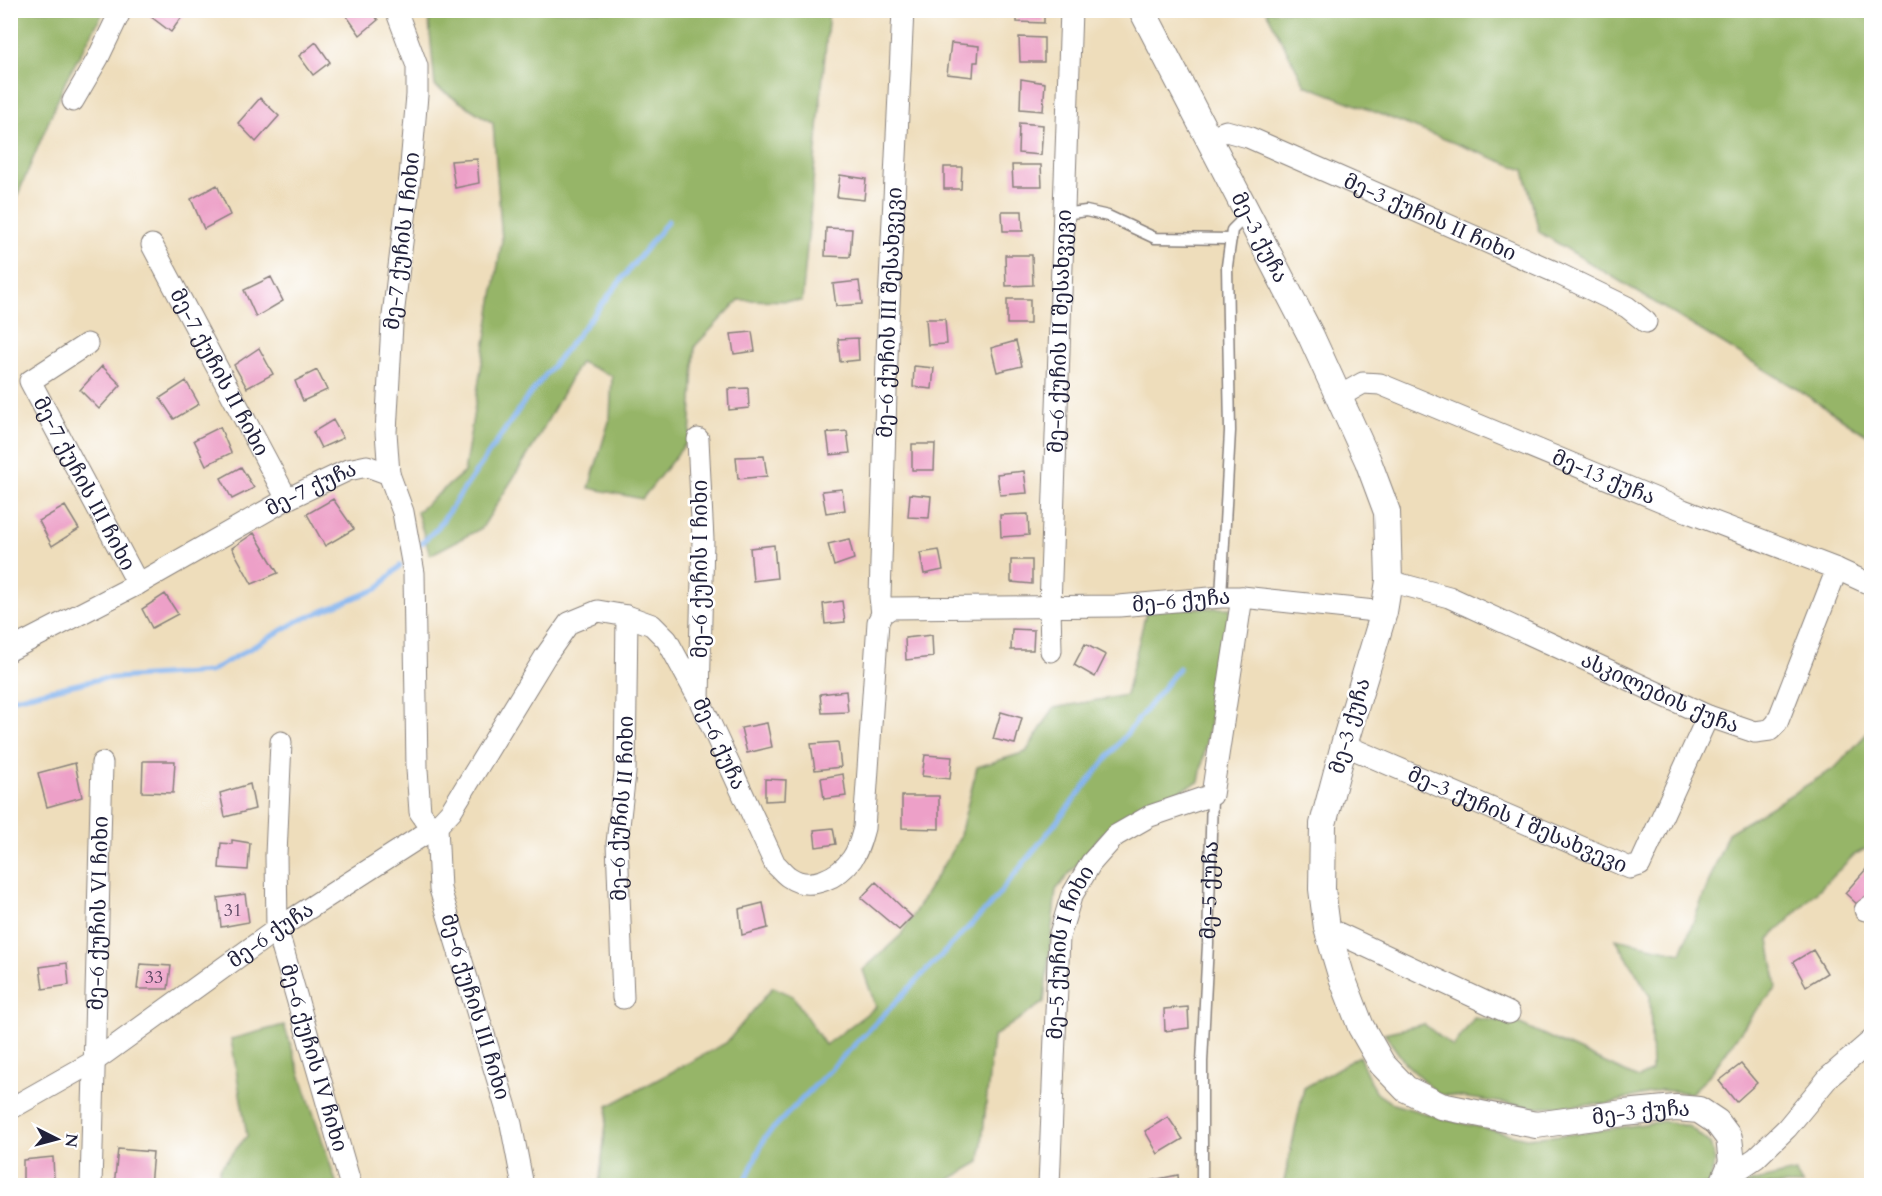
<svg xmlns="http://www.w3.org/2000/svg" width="1882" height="1196" font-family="Cardo,'Noto Serif Georgian',serif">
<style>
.forest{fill:#96b568;stroke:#5c6c52;stroke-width:1.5}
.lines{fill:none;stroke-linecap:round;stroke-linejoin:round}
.stream{stroke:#82b3ee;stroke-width:5}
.building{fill:#eda0c8}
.service-casing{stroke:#88807b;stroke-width:13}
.minor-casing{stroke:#88807b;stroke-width:23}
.tertiary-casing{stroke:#88807b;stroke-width:28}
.service{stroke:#fff;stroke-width:10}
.minor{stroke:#fff;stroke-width:21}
.tertiary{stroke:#fff;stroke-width:26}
.labels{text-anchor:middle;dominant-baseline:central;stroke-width:5;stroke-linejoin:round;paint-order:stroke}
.number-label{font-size:18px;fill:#55425e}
.street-label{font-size:21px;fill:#22223b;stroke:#fff}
</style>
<rect width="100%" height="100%" fill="#fff"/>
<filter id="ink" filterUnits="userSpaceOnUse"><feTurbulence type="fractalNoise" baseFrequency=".0167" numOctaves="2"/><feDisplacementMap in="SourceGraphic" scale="12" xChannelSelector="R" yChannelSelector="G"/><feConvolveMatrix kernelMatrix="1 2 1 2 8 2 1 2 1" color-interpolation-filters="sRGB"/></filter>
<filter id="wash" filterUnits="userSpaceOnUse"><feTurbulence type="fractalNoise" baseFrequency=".008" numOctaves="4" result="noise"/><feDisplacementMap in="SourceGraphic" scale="24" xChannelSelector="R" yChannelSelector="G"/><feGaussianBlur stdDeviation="1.35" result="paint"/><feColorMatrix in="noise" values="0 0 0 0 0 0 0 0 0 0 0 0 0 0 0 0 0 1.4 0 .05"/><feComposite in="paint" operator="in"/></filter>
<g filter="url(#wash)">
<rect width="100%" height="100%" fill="#edb"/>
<path class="forest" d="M11,10L104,11L66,80L11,211Z
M428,11H829L802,301L739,300L695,346L690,438L642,499L589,488L610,418L612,376L580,362L534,445L482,528L430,555L417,512L464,472L502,240L493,123L435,86Z
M1266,11H1871V438L1797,389L1539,232L1524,170L1305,85Z
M1147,608H1231L1199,782L1138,809L1100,836L1056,890L1044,1002L993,1037L980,1162L940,1185L599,1186L608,1106L726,1043L773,987L793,996L825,1045L876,1007L863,970L901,935L959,839L977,767L1026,752L1054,708L1126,695Z
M1871,729V846L1854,855L1769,939L1777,988L1753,1014L1709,1076L1691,1093L1660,1090L1608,1104L1534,1107L1438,1094L1405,1063L1384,1033L1424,1024L1453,1047L1474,1018L1518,1023L1638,1078L1652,1071L1650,996L1616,939L1681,953L1728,833L1835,768Z
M284,1025L337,1185H216L220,1168L247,1136L231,1039Z
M1359,1056L1375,1092L1393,1104L1452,1121L1526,1138L1574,1134L1665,1121L1690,1127L1710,1144L1715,1161L1709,1185L1283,1186L1304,1088Z
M1795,1172L1803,1185H1738Z"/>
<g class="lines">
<path class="stream" d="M422,543L438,527L524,402L668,221
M10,699L100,679L209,672L298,621L377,589L400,566
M743,1186L765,1137L991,904L1179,668"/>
</g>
<g id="blocks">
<path class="building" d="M147,10H187L171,32L146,13Z
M351,10H370L378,20L360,35L346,15Z
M1017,10H1044V23L1017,22Z
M1019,37L1044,38V62H1020Z
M316,42L330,62L313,75L299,56Z
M951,43L979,46L978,62H974L973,77L947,74Z
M1021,79L1045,83L1043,111L1020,109Z
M260,98L279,116L256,142L238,123Z
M1019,123L1043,125L1041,155L1018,153Z
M477,159L479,183L455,188L451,161Z
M1012,165H1041L1042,186H1013Z
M944,167H962L961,189H944Z
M840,175L866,179L864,200L837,197Z
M217,185L230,215L204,229L191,199Z
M1002,211H1022L1023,231H1003Z
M826,228L852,229L850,257L825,256Z
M1005,255H1032L1033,285L1006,286Z
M271,277L283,301L256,317L244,290Z
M859,281L862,304L836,306L833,284Z
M1007,299H1030V324H1007Z
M926,319H945L947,344L928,345Z
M752,332L755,351L734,354L731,334Z
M858,338L859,360L840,362L838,339Z
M1016,341L1022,366L997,372L991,348Z
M259,348L273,374L247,388L234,365Z
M102,366L121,385L99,409L80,390Z
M914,366L934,368L932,389L913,387Z
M317,370L327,390L303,401L295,381Z
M186,381L199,404L174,419L160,398Z
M748,388L749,408L729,410L728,389Z
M333,420L343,438L321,448L313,432Z
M220,427L231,453L206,465L194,440Z
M847,431L850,453L830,455L827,433Z
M912,444H935L934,470H912Z
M764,456L767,476L738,479L736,457Z
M241,467L254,488L232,499L221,478Z
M1024,471L1027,493L1000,495L997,474Z
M842,489L845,510L826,513L822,491Z
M910,494L931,496L929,518L908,517Z
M333,499L354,529L325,546L307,514Z
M65,506L79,529L52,546L39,521Z
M1028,514L1029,535L1001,537L1000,515Z
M254,533L278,573L252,584L232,548Z
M849,539L854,559L834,566L828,544Z
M774,545L777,578L753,581L750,548Z
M939,550L943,570L924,574L920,553Z
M1011,560H1032V584L1011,582Z
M165,594L178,614L152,628L142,609Z
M842,601L845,622L825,624L823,604Z
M1012,629L1034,630L1033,650H1011Z
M932,635L933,657L906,660L905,638Z
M1085,644L1106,655L1095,677L1074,665Z
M846,691L848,712L822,713L820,694Z
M1001,712L1022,718L1015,744L993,739Z
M767,723L772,747L747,753L741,728Z
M838,742L841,767L815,770L811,744Z
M925,755L952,757L950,779L922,776Z
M143,761H175L173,793L142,792Z
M75,763L82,797L47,807L38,773Z
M843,774L846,796L824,799L821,778Z
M765,779L786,780L785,800L765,801Z
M250,784L255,809L225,817L220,793Z
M902,796H939V829L902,828Z
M833,828L836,844L816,847L814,830Z
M232,840L250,843L248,870L219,868L221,843L232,844Z
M1867,868L1872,873V896L1860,907L1845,893Z
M876,882L912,917L899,930L861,898Z
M245,894L249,922L221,927L218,898Z
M763,903L768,928L742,935L739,909Z
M1813,950L1827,973L1806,986L1793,962Z
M67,963L69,985L43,989L40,967Z
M140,964L171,966L168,989H137Z
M1188,1007L1189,1028L1165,1031L1164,1009Z
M1741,1064L1757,1083L1736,1102L1719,1081Z
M1168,1117L1183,1139L1158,1154L1145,1131Z
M118,1149L153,1152L150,1186H114Z
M53,1157L54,1179L23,1181V1160Z
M1178,1175L1179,1186H1149L1148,1181Z"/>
</g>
</g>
<g filter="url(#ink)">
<use href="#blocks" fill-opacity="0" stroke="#88807b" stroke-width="1.5"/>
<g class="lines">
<defs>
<g id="service">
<path d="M1063,214L1086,211L1108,216L1155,238L1231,239"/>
<path d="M1221,597L1230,431L1227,266L1232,230L1247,215"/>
<path id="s1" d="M1202,1186V1062L1208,944L1212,795"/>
</g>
<g id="minor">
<path d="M73,101L98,58L121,10"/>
<path id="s2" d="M1207,138L1226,131L1248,137L1555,272L1627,307L1646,322"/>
<path id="s3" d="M152,245L287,499"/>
<path id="s4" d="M87,344L30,381L138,584"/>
<path id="s5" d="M1340,396L1363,383L1380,384L1683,510L1837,569L1872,585"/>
<path d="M698,439L703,540L699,697"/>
<path id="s6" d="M389,474L386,432L392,324L410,177L417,95V66L396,10"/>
<path id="s7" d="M1389,581L1449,597L1708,716L1755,732L1770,730L1777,723L1837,569"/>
<path id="s8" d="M882,614L880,597L888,324L903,10"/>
<path id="s9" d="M10,650L138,584L287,499L348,470L367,466L389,474L403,512L414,573L417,769L420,812L427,822L437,826"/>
<path id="s10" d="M1051,651L1050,606L1071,10"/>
<path id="s11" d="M281,742L276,855L277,929L351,1186"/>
<path id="s12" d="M1344,745L1630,868L1640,865L1708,716"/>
<path id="s13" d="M437,826L440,889L511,1124L523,1186"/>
<path d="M1865,910L1872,905"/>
<path d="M1327,928L1509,1013"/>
<path id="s14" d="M623,998L617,843L625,773L627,616"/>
<path id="s15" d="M10,1109L93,1062L277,929L437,826L451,811L545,657L569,623L598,611L627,616L652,625L667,640L699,699L775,864C780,868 784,874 789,877C810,892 839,877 852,859C859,849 861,839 864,828L878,622L882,614L891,608L1119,606L1221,597H1242L1384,612"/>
<path d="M1726,1178L1756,1158L1787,1128L1829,1077L1872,1040"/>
<path id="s16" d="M91,1186L102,763"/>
<path id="s17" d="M1049,1186L1059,937L1071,897L1091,863L1115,836L1150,816L1212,795L1242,597"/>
</g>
<g id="tertiary">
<path id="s18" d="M1142,10L1311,336L1368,461L1387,512L1389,581L1384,612L1344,745L1323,824L1322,889L1327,928L1341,975L1361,1027L1382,1064L1406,1089L1441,1106L1536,1125L1624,1113L1676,1108L1699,1110L1717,1122L1729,1138L1732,1162L1722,1186"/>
</g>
</defs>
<use href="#service" class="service-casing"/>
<use href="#minor" class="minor-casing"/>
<use href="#tertiary" class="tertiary-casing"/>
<use href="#service" class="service"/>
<use href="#minor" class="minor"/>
<use href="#tertiary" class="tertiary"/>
</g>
</g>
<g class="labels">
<g class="number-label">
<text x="233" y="910">31</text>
<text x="154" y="977">33</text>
</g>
<g class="street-label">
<text stroke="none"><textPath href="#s2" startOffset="242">მე-3 ქუჩის II ჩიხი</textPath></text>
<text stroke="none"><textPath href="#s18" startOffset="256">მე-3 ქუჩა</textPath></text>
<text stroke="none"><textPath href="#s6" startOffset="234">მე-7 ქუჩის I ჩიხი</textPath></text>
<text stroke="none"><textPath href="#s8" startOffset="302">მე-6 ქუჩის III შესახვევი</textPath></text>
<text stroke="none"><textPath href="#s10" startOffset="320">მე-6 ქუჩის II შესახვევი</textPath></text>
<text stroke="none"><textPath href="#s3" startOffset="144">მე-7 ქუჩის II ჩიხი</textPath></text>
<text stroke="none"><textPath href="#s5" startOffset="286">მე-13 ქუჩა</textPath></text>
<text stroke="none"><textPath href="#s4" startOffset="184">მე-7 ქუჩის III ჩიხი</textPath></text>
<text stroke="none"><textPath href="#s9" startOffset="342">მე-7 ქუჩა</textPath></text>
<text transform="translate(700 569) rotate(-90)">მე-6 ქუჩის I ჩიხი</text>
<text stroke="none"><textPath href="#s15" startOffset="1754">მე-6 ქუჩა</textPath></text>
<text stroke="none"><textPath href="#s7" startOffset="294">ასკილების ქუჩა</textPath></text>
<text transform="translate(1350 726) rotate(-74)">მე-3 ქუჩა</text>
<text stroke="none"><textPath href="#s15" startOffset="980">მე-6 ქუჩა</textPath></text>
<text stroke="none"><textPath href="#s14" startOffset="190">მე-6 ქუჩის II ჩიხი</textPath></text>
<text stroke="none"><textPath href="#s12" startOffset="189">მე-3 ქუჩის I შესახვევი</textPath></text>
<text stroke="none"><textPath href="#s1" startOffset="296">მე-5 ქუჩა</textPath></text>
<text stroke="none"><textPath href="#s16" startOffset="273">მე-6 ქუჩის VI ჩიხი</textPath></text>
<text stroke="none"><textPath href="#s15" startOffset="314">მე-6 ქუჩა</textPath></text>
<text stroke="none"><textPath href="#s17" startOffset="236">მე-5 ქუჩის I ჩიხი</textPath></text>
<text stroke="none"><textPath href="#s13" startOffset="186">მე-6 ქუჩის III ჩიხი</textPath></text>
<text stroke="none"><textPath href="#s11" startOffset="321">მე-6 ქუჩის IV ჩიხი</textPath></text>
<text stroke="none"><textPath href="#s18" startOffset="1408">მე-3 ქუჩა</textPath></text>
</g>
</g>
<rect width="1882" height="1196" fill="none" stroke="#fff" stroke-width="36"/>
<g transform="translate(57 1139) rotate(96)" stroke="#ffffff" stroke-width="4.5" paint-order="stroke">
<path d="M0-4.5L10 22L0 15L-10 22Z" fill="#22223b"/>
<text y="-9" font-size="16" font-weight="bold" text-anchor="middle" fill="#22223b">N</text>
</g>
</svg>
